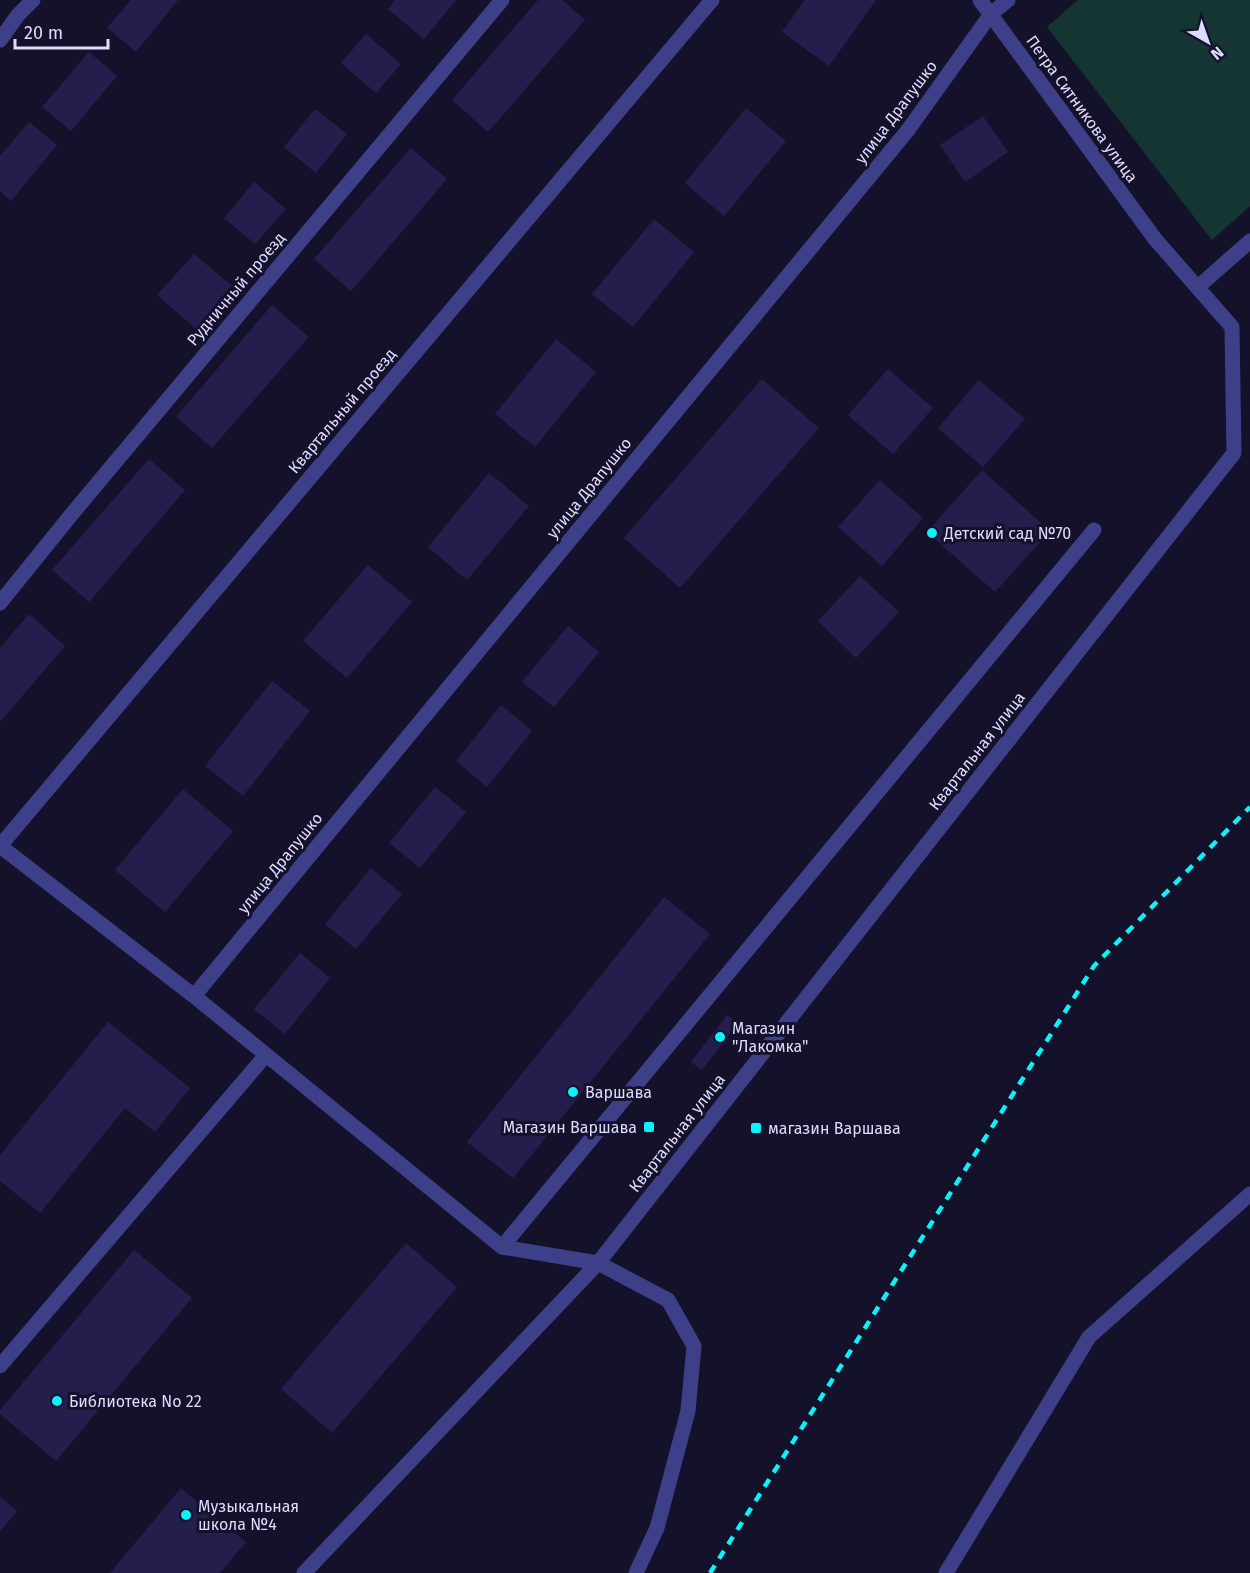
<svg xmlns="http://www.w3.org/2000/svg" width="1250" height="1573" font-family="'Fira Sans',sans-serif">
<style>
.green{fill:#153532}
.building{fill:#241e4c}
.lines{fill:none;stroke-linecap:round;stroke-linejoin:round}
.service{stroke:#3e3f89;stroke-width:15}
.minor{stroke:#3e3f89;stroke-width:15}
.tertiary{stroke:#3e3f89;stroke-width:15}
.rail{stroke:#0cf2fb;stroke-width:4.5;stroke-dasharray:9 8;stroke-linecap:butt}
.poi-dot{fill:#0cf2fb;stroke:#14122b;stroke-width:2}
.labels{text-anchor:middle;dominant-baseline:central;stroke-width:6;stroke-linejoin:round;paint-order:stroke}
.street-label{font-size:16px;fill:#dedcfe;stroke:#14122b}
.poi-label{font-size:16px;fill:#dedcfe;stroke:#14122b;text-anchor:start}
</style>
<rect width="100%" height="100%" fill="#14122b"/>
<path class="green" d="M1078,0H1250V206L1212,240L1047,27Z"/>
<path class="building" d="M131,0H178L136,52L107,28Z
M395,0H456L424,39L388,9Z
M538,0H562L585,20L488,132L452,100Z
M805,0H876L829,66L782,32Z
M366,34L401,64L376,93L341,63Z
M89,52L117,76L71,131L42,107Z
M746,108L786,141L724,216L685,183Z
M315,109L347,134L316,173L284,147Z
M983,116L1008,152L965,182L940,145Z
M29,122L57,145L11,201L0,191V156Z
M411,148L447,179L351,291L314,259Z
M254,182L286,209L255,244L224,218Z
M654,219L694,252L633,327L592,294Z
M194,254L232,286L196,329L157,295Z
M272,305L309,337L212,448L176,417Z
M556,339L596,372L535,447L495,414Z
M888,369L933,408L893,454L848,415Z
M762,379L819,428L680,588L624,538Z
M979,380L1025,419L983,467L938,428Z
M149,459L185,490L89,602L52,570Z
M982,470L1050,531L995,592L927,532Z
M489,473L529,506L467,580L428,547Z
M880,480L923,518L882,566L838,527Z
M368,565L412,602L347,678L303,641Z
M860,576L899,612L856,658L818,621Z
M29,614L65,646L0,722V648Z
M568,626L599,652L554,707L522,682Z
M272,681L310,711L243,796L205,766Z
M501,705L532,731L487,787L456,761Z
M435,787L466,812L420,868L389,843Z
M183,789L233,831L165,912L115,870Z
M371,868L402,894L356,949L325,924Z
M664,897L710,934L513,1178L467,1142Z
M300,953L330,978L285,1034L254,1009Z
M727,1015L738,1023L702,1070L691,1062Z
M108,1022L190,1088L155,1132L125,1108L40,1213L0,1181V1155Z
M406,1243L457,1287L332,1433L281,1389Z
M134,1250L192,1298L56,1461L0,1414V1410Z
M181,1488L246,1542L220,1573H110Z
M0,1497L17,1511L0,1532Z"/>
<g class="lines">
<path class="service" d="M0,40L18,15L33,0
M1198,287L1250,241
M0,603L71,515L502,0
M502,1247L1094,530
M946,1573L1089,1337L1250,1194"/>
<path class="minor" d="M194,996L908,130L991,14L1008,0
M598,1263L502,1247L194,996L0,846L712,0
M0,1366L266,1055
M304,1573L598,1263"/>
<path class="tertiary" d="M636,1573L657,1528L688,1411L694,1346L668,1300L598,1263L1234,453L1232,327L1155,239L980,0"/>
<path class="rail" d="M710,1573L1094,966L1250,807"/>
</g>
<g class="poi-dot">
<circle cx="932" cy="533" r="6"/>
<circle cx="720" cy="1037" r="6"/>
<circle cx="573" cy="1092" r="6"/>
<rect x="643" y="1121" width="12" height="12" rx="3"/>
<rect x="750" y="1122" width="12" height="12" rx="3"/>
<circle cx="57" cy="1401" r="6"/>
<circle cx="186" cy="1515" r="6"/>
</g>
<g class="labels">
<g class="street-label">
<text transform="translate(1082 109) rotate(54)">Петра Ситникова улица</text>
<text transform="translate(896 112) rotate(-53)">улица Драпушко</text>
<text transform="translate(236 289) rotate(-50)">Рудничный проезд</text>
<text transform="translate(342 411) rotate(-50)">Квартальный проезд</text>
<text transform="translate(589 488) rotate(-51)">улица Драпушко</text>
<text transform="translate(977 751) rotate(-52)">Квартальная улица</text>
<text transform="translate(280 863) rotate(-51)">улица Драпушко</text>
<text transform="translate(677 1133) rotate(-52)">Квартальная улица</text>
</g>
<g class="poi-label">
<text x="944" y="533">Детский сад №70</text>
<text x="732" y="1028">Магазин<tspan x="732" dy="18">"Лакомка"</tspan></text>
<text x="585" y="1092">Варшава</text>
<text x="637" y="1127" text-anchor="end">Магазин Варшава</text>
<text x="768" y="1128">магазин Варшава</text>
<text x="69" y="1401">Библиотека No 22</text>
<text x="198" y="1506">Музыкальная<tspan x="198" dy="18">школа №4</tspan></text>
</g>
</g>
<g transform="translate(1208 42) rotate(140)" stroke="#14122b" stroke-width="4.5" paint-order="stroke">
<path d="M0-4.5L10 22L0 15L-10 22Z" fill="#dedcfe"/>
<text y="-9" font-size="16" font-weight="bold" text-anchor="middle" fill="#dedcfe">N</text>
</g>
<path d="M15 39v9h93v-9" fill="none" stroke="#dedcfe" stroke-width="3"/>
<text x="24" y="39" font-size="18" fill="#dedcfe" stroke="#14122b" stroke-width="4.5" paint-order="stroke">20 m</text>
</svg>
